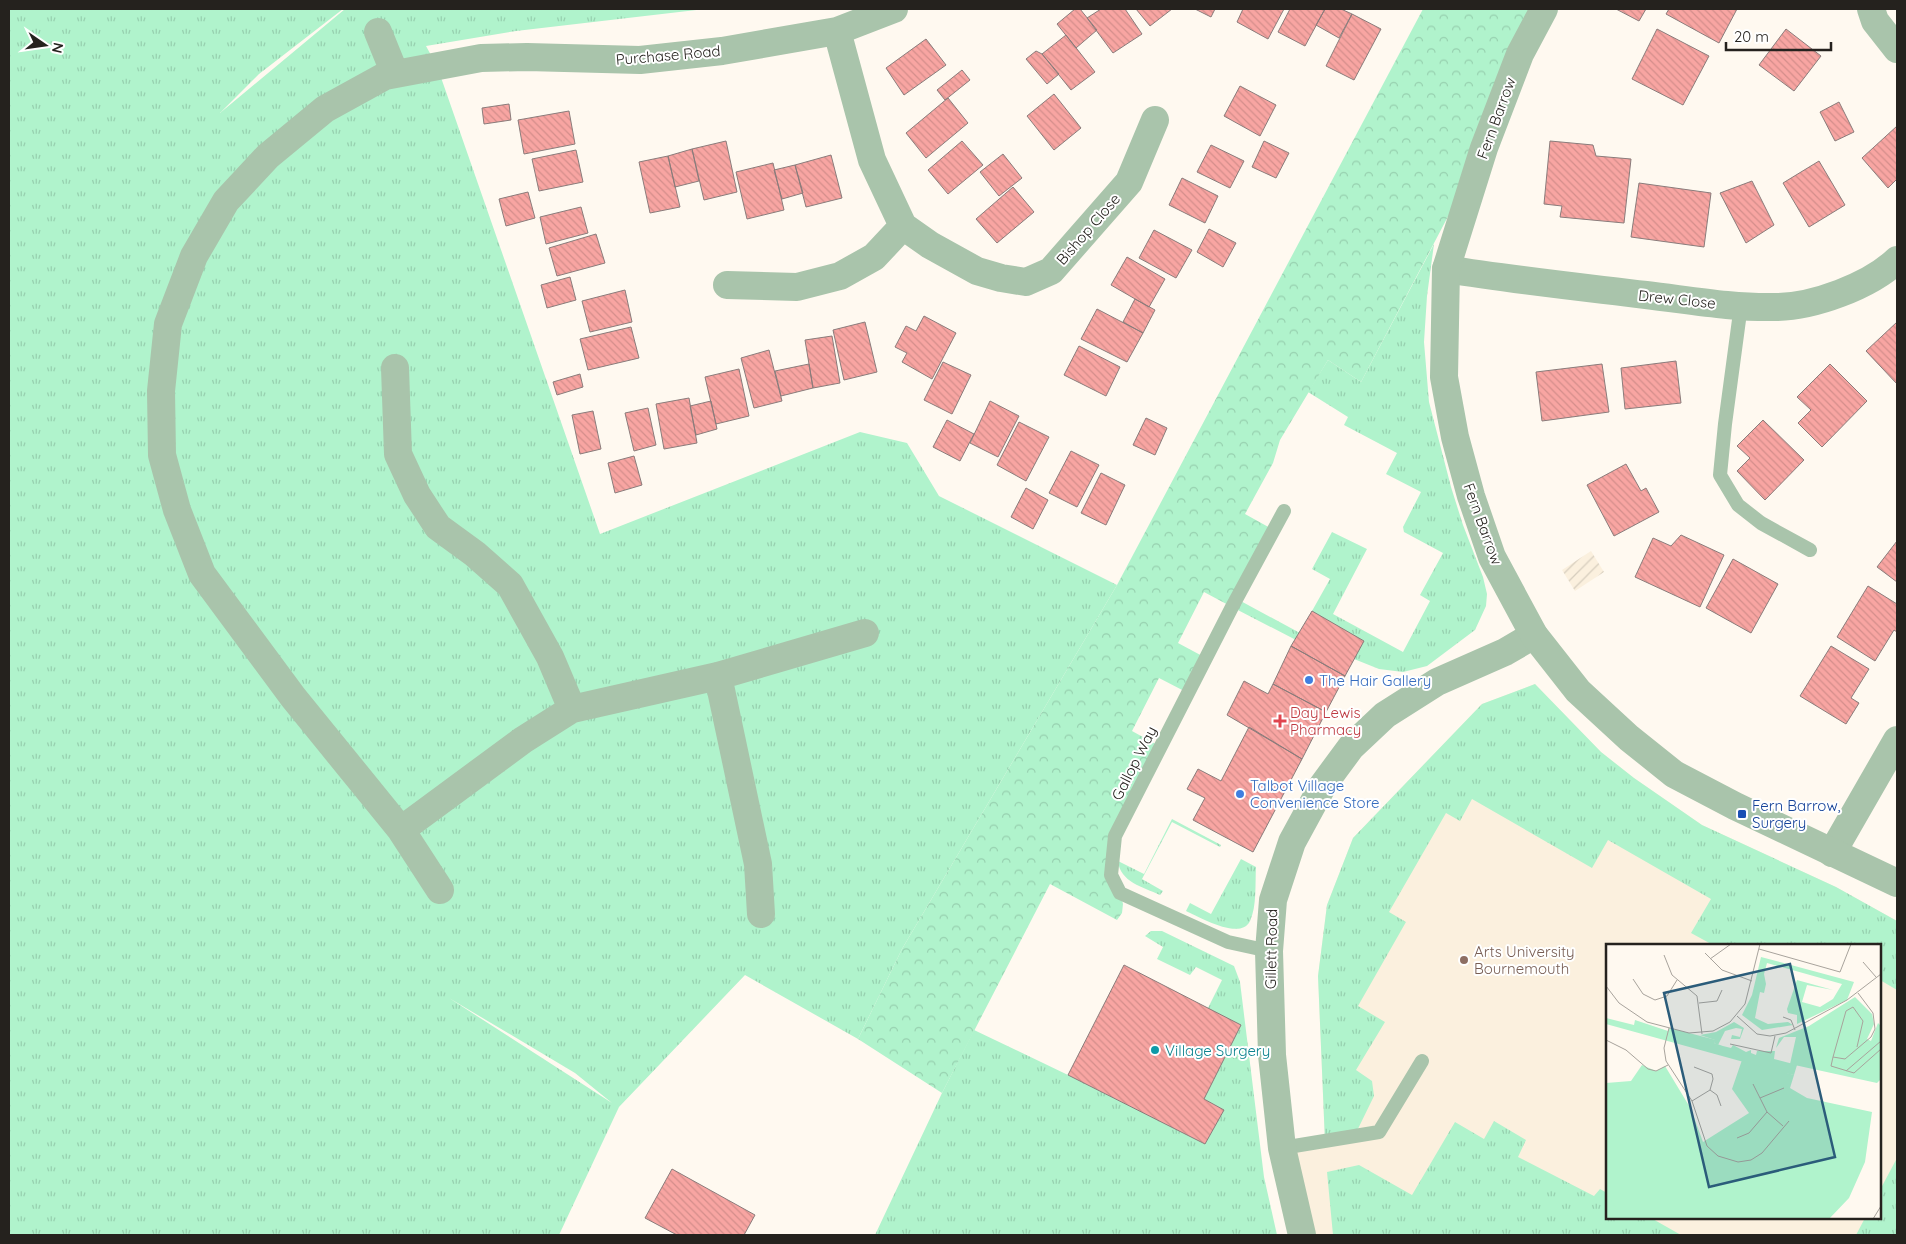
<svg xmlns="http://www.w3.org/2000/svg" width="1906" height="1244" font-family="Quicksand,sans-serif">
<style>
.built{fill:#fbf0de;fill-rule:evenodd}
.industrial{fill:url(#industrial-furrows)}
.grass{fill:url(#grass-tufts);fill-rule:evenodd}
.forest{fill:url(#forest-crowns)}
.building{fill:url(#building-back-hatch);stroke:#8a7c7b}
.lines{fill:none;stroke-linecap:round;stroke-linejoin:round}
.service{stroke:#a9c4ab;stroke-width:14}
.minor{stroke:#a9c4ab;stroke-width:28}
.tertiary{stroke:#a9c4ab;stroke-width:28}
.shop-dot{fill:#3f7fe0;stroke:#fff;stroke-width:2}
.health-dot{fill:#e0444e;stroke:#fff;stroke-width:2}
.transit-dot{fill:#1a4fb4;stroke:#fff;stroke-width:2}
.education-dot{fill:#8d6e63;stroke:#fff;stroke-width:2}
.culture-dot{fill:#0f9aa8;stroke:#fff;stroke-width:2}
.labels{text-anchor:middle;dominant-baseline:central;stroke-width:4;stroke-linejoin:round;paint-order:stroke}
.street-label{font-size:15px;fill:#25221e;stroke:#fff}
.shop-label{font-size:15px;fill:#366cbe;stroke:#fff;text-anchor:start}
.health-label{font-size:15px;fill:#be3a42;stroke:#fff;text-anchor:start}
.transit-label{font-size:15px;fill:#164399;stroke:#fff;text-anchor:start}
.education-label{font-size:15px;fill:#785e54;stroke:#fff;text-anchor:start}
.culture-label{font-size:15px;fill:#0d838f;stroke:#fff;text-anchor:start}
.inset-road{fill:none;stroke:#a8a39c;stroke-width:1}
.view{fill:#2b5c7a;fill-opacity:0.15;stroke:#2b5c7a;stroke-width:2.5}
.inset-edge{fill:none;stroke:#25221e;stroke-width:2.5}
</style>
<defs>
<pattern id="industrial-furrows" width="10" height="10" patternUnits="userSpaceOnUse" patternTransform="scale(1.25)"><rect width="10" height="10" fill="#fbf0de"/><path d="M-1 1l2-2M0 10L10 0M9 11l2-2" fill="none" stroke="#d7cebe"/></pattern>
<pattern id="grass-tufts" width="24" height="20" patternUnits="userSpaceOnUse" patternTransform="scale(1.25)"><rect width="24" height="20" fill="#b0f3cc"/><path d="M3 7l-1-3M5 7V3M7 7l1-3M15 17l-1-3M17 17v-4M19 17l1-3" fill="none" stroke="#97d0af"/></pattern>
<pattern id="forest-crowns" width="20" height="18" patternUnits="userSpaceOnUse" patternTransform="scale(1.25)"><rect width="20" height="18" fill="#b0f3cc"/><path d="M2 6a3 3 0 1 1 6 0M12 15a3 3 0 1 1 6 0" fill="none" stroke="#97d0af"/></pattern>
<pattern id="building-back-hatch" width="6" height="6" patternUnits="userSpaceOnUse" patternTransform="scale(1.25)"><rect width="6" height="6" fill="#f8a5a2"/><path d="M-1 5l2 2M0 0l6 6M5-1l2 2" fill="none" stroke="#d48e8b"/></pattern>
</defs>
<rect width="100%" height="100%" fill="#fff9f0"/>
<path class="built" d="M1535,684L1601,752L1634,778L1702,825L1836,887L1897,921V1235H1302L1282,1148L1325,1142L1318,976L1327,905L1353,838L1482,704ZM1607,945H1880V1218H1607Z"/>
<path class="industrial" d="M1591,551L1604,572L1575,591L1562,570Z"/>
<path class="grass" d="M9,9H343L259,74L220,113L345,9H705L516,31L426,46L437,66L600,534L860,432L907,443L939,496L1117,585L902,949L858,1039L745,975L619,1107L559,1235H9ZM449,998L575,1073L612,1103Z
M1434,244L1427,296L1424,342L1429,402L1451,487L1463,525L1483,577L1487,594L1486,606L1475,630L1427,666L1403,672L1379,669L1354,659L1312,611L1330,579L1312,569L1332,532L1367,549L1333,614L1403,652L1430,601L1420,595L1443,553L1404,532L1403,527L1421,492L1386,474L1397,453L1344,425L1348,417L1308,392L1328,360L1361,382Z
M1237,599L1300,633L1296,640L1232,607Z
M1535,684L1601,752L1634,778L1702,825L1836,887L1897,921V990L1880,980V945H1713L1691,933L1711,899L1608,840L1592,868L1472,799L1460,821L1446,813L1389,912L1406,922L1358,1006L1385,1022L1356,1070L1372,1081L1374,1096L1354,1137L1325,1142L1318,976L1327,905L1353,838L1482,704Z
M1172,819L1221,845L1220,847L1172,822L1142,879L1163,891L1160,895C1143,887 1120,882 1118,861L1144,874Z
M1241,859L1256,867C1255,884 1257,906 1250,921C1241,941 1199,917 1186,911L1190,903L1211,914Z
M1151,931H1162L1234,966L1240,982L1264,1177L1277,1235H875L942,1093L974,1030L1068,1075L1205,1144L1224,1110L1204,1099L1208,1008L1222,980L1196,967L1190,975L1157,959L1163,947L1145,936Z
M1494,1121L1526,1140L1518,1157L1594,1196L1600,1189L1607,1193V1218H1651L1681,1235H1333L1327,1172L1359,1165L1412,1195L1455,1122L1484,1139Z
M1897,1158V1235H1856L1865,1218H1880V1190Z"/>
<path class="forest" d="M1423,9H1544L1484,148L1361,382L1328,360L1280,440L1273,463L1245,514L1274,530L1232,607L1204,592L1178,643L1206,658L1188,693L1159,678L1132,731L1161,747L1112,858L1123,904L1122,913L1117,920L1050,884L942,1093L858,1039L902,949L1117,585Z"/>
<path class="building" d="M1075,9H1080L1097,30L1076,48L1057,24Z
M1101,9H1125L1142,34L1113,53L1087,18Z
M1136,9H1172L1150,26Z
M1195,9H1215L1211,17Z
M1243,9H1284L1268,39L1237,22Z
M1290,9H1325L1305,46L1278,32Z
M1325,9H1341L1352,14L1339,38L1316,25Z
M1616,9H1646L1639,21Z
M1669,9H1737L1719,43L1666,14Z
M1352,14L1381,29L1354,80L1326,66Z
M1657,29L1709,56L1683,105L1632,79Z
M1786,29L1821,56L1794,91L1759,65Z
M1066,35L1095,72L1071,90L1042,54Z
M926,39L946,65L904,95L886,68Z
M1036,51L1042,54L1059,74L1047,84L1026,59Z
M962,70L970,80L945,100L937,90Z
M1240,86L1276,105L1260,136L1224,116Z
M1054,94L1081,128L1054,150L1027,116Z
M948,98L968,123L926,158L906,133Z
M1839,102L1854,132L1835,141L1820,112Z
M509,104L511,120L484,124L482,108Z
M569,111L575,144L524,154L518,120Z
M1897,126V179L1888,188L1862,158Z
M726,141L737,192L704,200L692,149Z
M962,141L983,165L948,194L928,170Z
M1264,141L1289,153L1276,178L1252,167Z
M1550,141L1593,145L1596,156L1631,159L1624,223L1560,217L1562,206L1544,204Z
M1211,145L1244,161L1230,188L1197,172Z
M692,149L699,181L675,187L668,156Z
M576,150L583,182L539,191L532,159Z
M1003,154L1022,178L999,196L980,172Z
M831,155L842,198L806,207L795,165Z
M668,156L680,207L650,213L639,162Z
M1819,161L1845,205L1809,227L1783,183Z
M773,163L784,210L747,219L736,172Z
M795,165L803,193L782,199L774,170Z
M1182,178L1218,196L1205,223L1169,205Z
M1752,181L1774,225L1746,243L1720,193Z
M1639,183L1711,193L1704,247L1631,237Z
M1013,187L1034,212L997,243L976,219Z
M528,192L535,218L506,226L499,199Z
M581,207L588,233L546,244L540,217Z
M1209,229L1236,243L1223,267L1197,252Z
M1154,230L1192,250L1176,278L1139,258Z
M596,234L605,263L557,276L549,248Z
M1127,257L1165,279L1149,307L1111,285Z
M570,277L576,300L547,308L541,285Z
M625,290L632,322L590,332L582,301Z
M1135,299L1155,310L1143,333L1123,322Z
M1097,309L1143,333L1127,362L1081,339Z
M924,316L956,333L932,379L902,362L907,353L895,347L906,326L916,331Z
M865,322L877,372L844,380L833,330Z
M1897,322V384L1866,351Z
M631,327L639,358L588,370L580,339Z
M832,336L840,383L813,388L805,340Z
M1079,346L1120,367L1106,396L1064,375Z
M769,350L782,401L754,408L741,358Z
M1676,361L1681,403L1625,409L1621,368Z
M943,362L971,375L952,414L924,400Z
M809,364L813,388L781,396L775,371Z
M1602,364L1609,412L1542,421L1536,372Z
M1830,364L1867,401L1822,447L1798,423L1811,410L1797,397Z
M739,369L749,416L716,424L705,377Z
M580,374L583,387L557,395L553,382Z
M689,398L697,443L664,449L656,404Z
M711,401L717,429L696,435L690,406Z
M990,401L1019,416L998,457L970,443Z
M648,408L656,445L634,451L625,413Z
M593,411L601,449L580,454L572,415Z
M1146,418L1167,428L1155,455L1133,445Z
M947,420L974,434L960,461L933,447Z
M1763,420L1804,460L1765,500L1737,471L1750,458L1737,446Z
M1019,422L1049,437L1026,481L997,465Z
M1071,451L1099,465L1077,507L1049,493Z
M634,456L642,485L615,493L608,463Z
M1626,464L1641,491L1646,488L1659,512L1614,536L1587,485Z
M1101,473L1125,485L1106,525L1081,513Z
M1026,488L1048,500L1033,529L1011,517Z
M1681,535L1724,555L1700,607L1635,577L1653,538L1671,546Z
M1897,541V582L1877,567Z
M1733,559L1778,584L1751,633L1706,608Z
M1868,586L1897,604V632L1894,630L1875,661L1837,637Z
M1312,611L1364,641L1345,676L1291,646Z
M1291,646L1345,676L1326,712L1273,684Z
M1831,646L1869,669L1851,698L1859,703L1846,724L1800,696Z
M1244,681L1268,694L1273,684L1326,712L1302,759L1227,715Z
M1249,727L1302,759L1253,852L1193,820L1205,798L1187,789L1198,769L1221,781Z
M1124,965L1241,1025L1204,1099L1224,1110L1205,1144L1068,1075Z
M672,1169L755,1215L744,1235H677L645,1218Z"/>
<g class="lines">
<path class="service" d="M1741,305L1725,424L1720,475L1738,505L1761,523L1810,550
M1269,951L1228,942L1120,893L1111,875L1115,836L1232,607L1284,511
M1282,1148L1379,1132L1422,1061"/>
<path class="minor" d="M1871,9L1875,21L1897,49
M837,31L872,160L903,226L930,245L977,271L1001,278L1026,282L1051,271L1129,182L1155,120
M378,32L395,74
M1446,269C1513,280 1580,287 1646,295C1689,300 1733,308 1775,307C1813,307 1870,286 1897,260
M727,285L797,287L840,276L874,257L903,226
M395,368L398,454L417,495L438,527L475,554L510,585L550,657L572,709
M718,676L758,864L761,914
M401,830L523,740L572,709L718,676L865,633
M1832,853L1897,740
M440,890L401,830L293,697L202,574L177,510L162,455L161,391L168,324L194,256L226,201L268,156L325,109L385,76L481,58L527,57L640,60L722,51L837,31L894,9
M1302,1235L1282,1148L1272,1055L1269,951L1273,900L1292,842L1323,785L1351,747L1385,715L1437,682L1505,652L1534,635"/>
<path class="tertiary" d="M1544,9L1520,54L1484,148L1446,269L1444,377L1455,437L1471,496L1492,557L1534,635L1578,691L1629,738L1674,774L1735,806L1897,883"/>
</g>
<g class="shop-dot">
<circle cx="1309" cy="680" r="5"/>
<circle cx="1240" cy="794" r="5"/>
</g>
<path class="health-dot" d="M1277.5 713.5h5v5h5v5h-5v5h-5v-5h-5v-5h5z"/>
<rect class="transit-dot" x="1737" y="809" width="10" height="10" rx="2.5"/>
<circle class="education-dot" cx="1464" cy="960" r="5"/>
<circle class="culture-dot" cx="1155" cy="1050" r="5"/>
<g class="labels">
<g class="street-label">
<text transform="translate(668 55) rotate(-5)">Purchase Road</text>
<text transform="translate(1496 118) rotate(-70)">Fern Barrow</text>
<text transform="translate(1088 229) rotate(-49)">Bishop Close</text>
<text transform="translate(1677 299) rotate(6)">Drew Close</text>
<text transform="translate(1483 524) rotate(70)">Fern Barrow</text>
<text transform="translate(1134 763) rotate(-63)">Gallop Way</text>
<text transform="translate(1271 949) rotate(-89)">Gillett Road</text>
</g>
<g class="shop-label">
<text x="1319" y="680">The Hair Gallery</text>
<text x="1250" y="785">Talbot Village<tspan x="1250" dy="17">Convenience Store</tspan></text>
</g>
<g class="health-label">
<text x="1290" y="712">Day Lewis<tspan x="1290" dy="17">Pharmacy</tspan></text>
</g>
<g class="transit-label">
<text x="1752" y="805">Fern Barrow,<tspan x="1752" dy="17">Surgery</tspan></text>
</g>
<g class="education-label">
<text x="1474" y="951">Arts University<tspan x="1474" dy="17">Bournemouth</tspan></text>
</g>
<g class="culture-label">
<text x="1165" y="1050">Village Surgery</text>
</g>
</g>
<g transform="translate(1606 944)">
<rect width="275" height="275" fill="#fff9f0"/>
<path d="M155,13L248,38L241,56L191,80V71L182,69L181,65L191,36L227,46L201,41L196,58L214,63L227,55L236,40L161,19L158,30L160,40L158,49L154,48L149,74L162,80L182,78L187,81L156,86L136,71L146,51ZM249,53L266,70L268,80L261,95L265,97L272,79L275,82V135L271,139L184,120L190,93H178L170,104L173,94L203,82ZM128,78L138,84L134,95H125L126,91L134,93L136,85L130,84L119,87L112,101L108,99L109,96L94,91L110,88ZM136,116L188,131L184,144L201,154L266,168L259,218L243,254L223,275H0V139L25,137L36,121L50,127L59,122L85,165L97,198L143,169L126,145Z" fill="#b0f3cc"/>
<path d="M0,74L28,81L29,76L62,87L63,84L83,89L110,96L108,99L117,102L125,104L127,101L140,108L145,106V109L150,111L151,107H169L168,115L191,121L188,131L178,129L0,80ZM0,249L2,252L17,275H0Z" fill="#b0f3cc"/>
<path class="inset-road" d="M153,5L234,28L245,0M99,9L116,26L146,37M58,11L66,31L91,52L96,90M104,15L125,0M257,18L270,33M27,35L37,50L49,56L61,52L71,36M0,42L13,59L41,78L83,89L107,87L124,78L139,60L154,0M93,59L111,57L116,46M131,72L151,90L164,92L180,89L241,56L275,30M177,73L185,76L189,86M63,84L58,104L60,117L86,157L101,202L112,212L132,218L145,216L156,209L183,177M0,96L20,106L42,125L50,127L62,121M124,100L165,109L169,92M251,103L257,77L247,63L240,67L227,113L239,115L265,93L269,85L267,69L252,49M227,113L225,122L248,129L275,105M240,127L275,97M147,140L161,168L177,182M104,146L111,151L115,162M154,154L178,144M86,157L104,146L107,135L106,130L88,123M131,194L143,189L161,168M267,275L275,262"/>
<path class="view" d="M184,20L229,213L103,243L58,49Z"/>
<rect width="275" height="275" class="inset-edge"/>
</g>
<rect width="1906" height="1244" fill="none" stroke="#25221e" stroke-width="20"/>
<g transform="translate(45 45) rotate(103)" stroke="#ffffff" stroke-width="4" paint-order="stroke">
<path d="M0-4L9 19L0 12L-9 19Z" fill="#25221e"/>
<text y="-8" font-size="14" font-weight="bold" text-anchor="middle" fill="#25221e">N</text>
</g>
<path d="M1726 42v8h105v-8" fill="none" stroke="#25221e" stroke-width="2.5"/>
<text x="1734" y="42" font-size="15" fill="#25221e" stroke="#ffffff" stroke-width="4" paint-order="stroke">20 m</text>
</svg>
